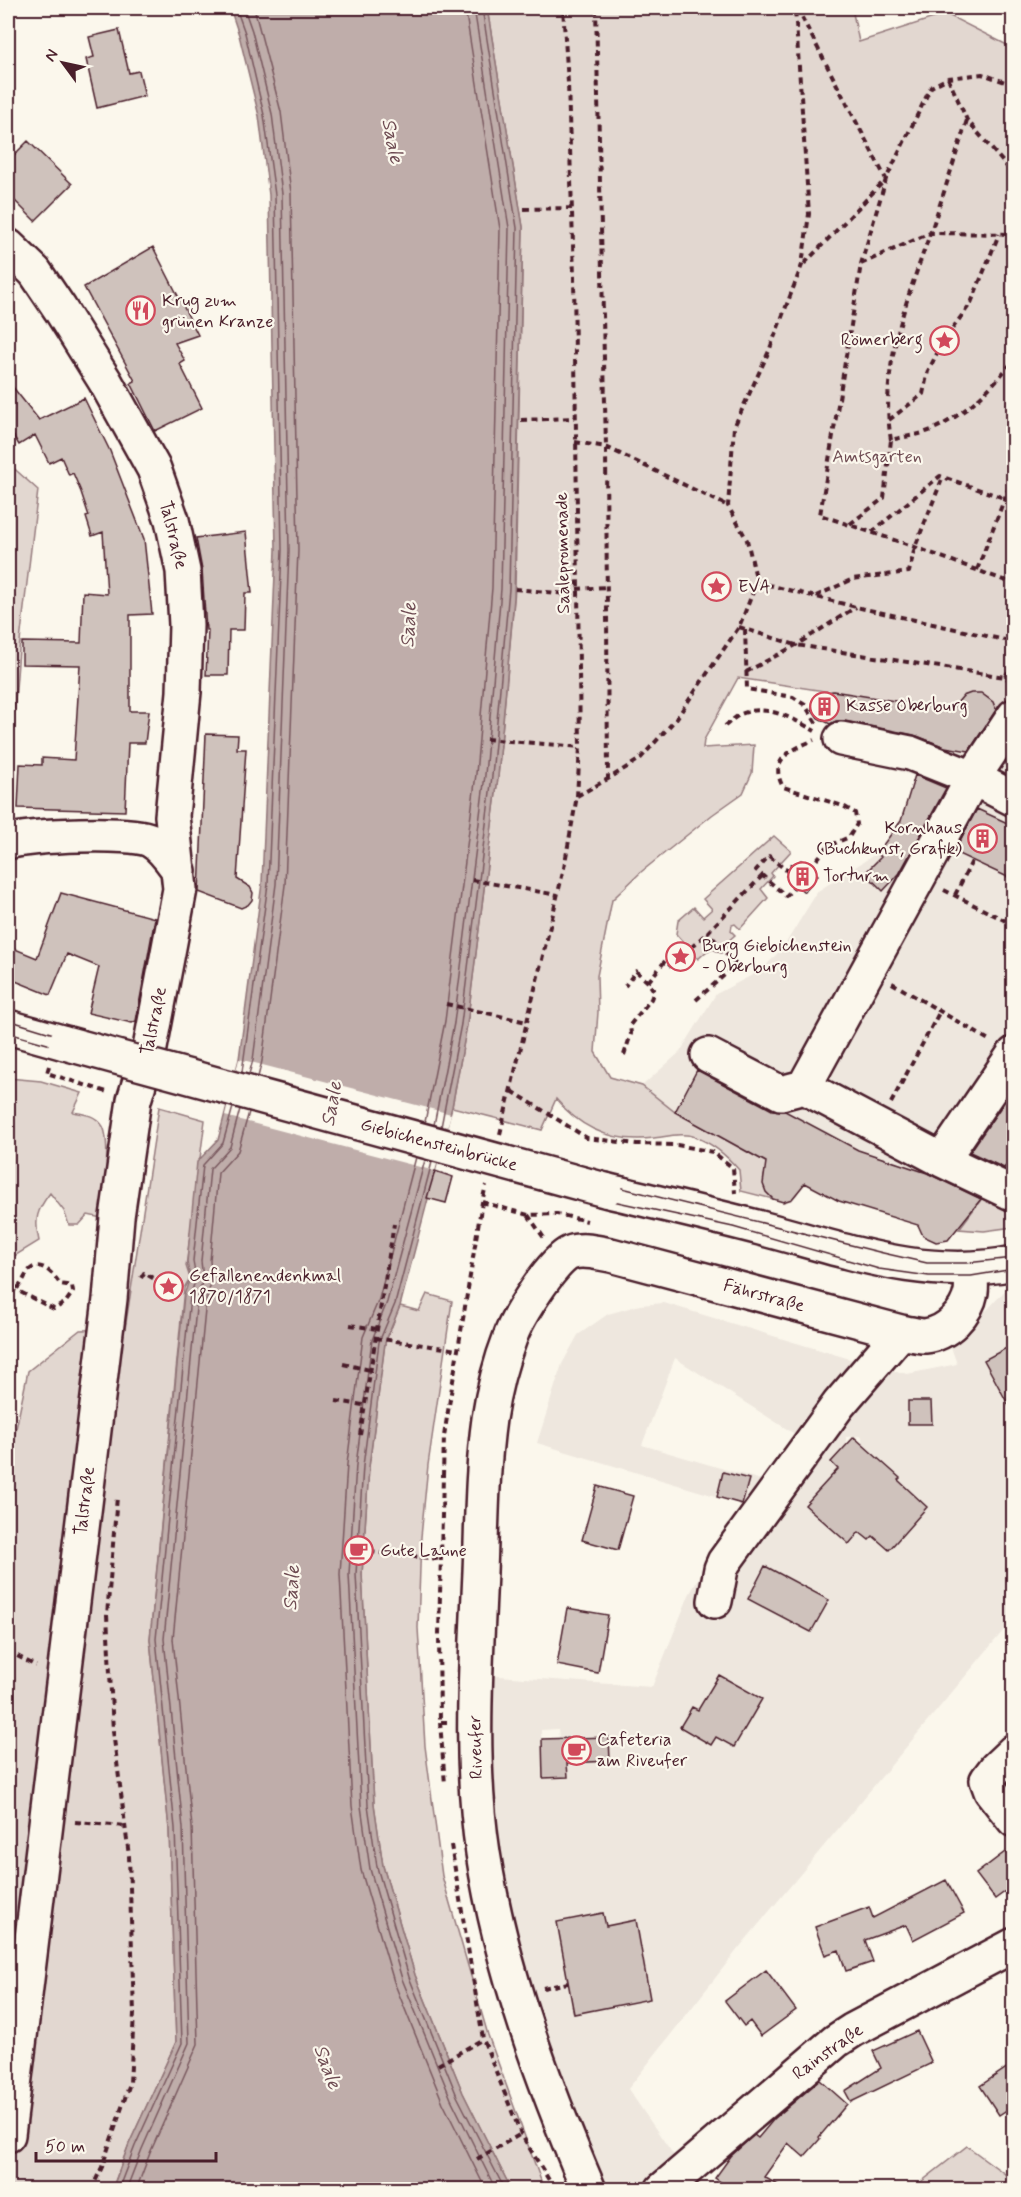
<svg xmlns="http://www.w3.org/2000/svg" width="1021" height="2197" font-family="Mynerve,sans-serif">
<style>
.built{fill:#eee7de;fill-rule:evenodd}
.green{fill:#e2d7d0;stroke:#967b7e;stroke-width:1.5}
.water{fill:#bfadaa;stroke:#907477;stroke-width:1.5}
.pier{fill:#fbf7ec}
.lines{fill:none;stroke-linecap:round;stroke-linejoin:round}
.shore{stroke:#79585e;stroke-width:1.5}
.building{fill:#cfc2bc;stroke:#4a1f2b;stroke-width:1.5}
.minor-casing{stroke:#4a1f2b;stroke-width:38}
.major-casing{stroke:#4a1f2b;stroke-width:38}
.path{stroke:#4a1f2b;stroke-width:4;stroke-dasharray:6 4.5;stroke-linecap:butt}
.minor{stroke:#fbf7ec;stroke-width:33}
.major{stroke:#fbf7ec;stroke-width:33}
.tram{stroke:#4a1f2b;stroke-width:1.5}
.major-bridge-casing{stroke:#4a1f2b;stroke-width:38;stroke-linecap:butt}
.major-bridge{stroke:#fbf7ec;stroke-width:33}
.labels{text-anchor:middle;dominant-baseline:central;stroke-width:4.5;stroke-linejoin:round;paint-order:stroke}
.poi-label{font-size:18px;fill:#4a1f2b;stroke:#fbf7ec;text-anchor:start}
.park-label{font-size:18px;fill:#704d54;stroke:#fbf7ec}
.street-label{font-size:18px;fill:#4a1f2b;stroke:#fbf7ec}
.water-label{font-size:20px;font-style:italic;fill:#6d4a51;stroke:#fbf7ec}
</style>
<rect width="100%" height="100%" fill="#fbf7ec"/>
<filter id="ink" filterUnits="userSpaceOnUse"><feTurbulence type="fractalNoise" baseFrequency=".0167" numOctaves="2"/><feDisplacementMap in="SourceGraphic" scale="12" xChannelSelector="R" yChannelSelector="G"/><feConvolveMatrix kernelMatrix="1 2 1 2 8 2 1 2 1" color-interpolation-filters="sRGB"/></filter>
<g filter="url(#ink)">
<path class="built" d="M839,692L963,696L971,693H981L993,702L997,712L994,720L1013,730V1157L948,1240L936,1242L923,1236L918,1225L839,1201L803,1182L797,1196L792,1199L783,1202L773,1199L766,1192L763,1184L764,1174L771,1164L675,1112L642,1086L680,1052L716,994L762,970L784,946L818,891L877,853L901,821L915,776L837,752L833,727Z
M1013,1282V1619L738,1949L628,2089L675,2157L637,2189H597L497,1904L485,1675L652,1687L689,1595L742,1504L537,1443L562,1364L578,1335L608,1314L640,1305L664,1303L860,1362L907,1374L957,1364L946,1333L963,1326L988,1309ZM675,1358L801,1438L768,1482L642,1445ZM862,1436V1444L927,1507L889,1550L873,1536L869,1540L859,1532L848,1543L806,1505L838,1469L831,1462L846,1445V1437ZM765,1566L829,1599L811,1632L748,1598ZM719,1675L762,1699L734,1747L716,1737L711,1745L680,1727L692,1707L698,1710ZM558,1729L559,1738L609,1737L610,1761L567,1763L568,1777L543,1778L541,1730ZM603,1913L606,1926L636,1921L650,1999L575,2014L557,1922Z"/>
<path class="green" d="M487,8H847L853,13L859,42L946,14L1013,48L1014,700L1009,711L997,712C991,695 980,690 963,696L956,711L738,678L704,740L703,748L754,745L752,773L743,793L712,815L641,872L612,900L597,976L598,1012L595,1052L610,1077L642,1086L675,1112L771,1165C759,1176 763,1188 773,1199L741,1191L739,1170C727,1156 712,1143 695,1137C684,1132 665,1137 654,1138C614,1143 581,1129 556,1099L542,1130L452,1107L467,1025L498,777L515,589L523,227Z
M8,463L38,490L19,650L8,792Z
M774,836L791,851L771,873L773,876L761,889L768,898L740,929L735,924L732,925L731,931L735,935L727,942L729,944L721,953L713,949L707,951L698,959L676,934L678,921L694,907L703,917L712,909L703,899Z
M8,1078L41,1081L82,1093L73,1112C85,1114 95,1115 102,1125C112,1138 103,1200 102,1218L88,1215L79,1225H69L64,1211L50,1193C37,1210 34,1219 39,1241L8,1260Z
M159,1107L205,1120L187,1259L186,1266L190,1278L184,1288L150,1639L169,1829L176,2042L129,2144L112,2189L8,2190V1467L28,1371L80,1330L125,1329Z
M1013,1157V1227L984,1231L959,1229Z
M427,1294L452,1301L428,1465L421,1537L418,1628L425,1746L442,1876L488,2035L544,2189H511L463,2093L415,1975L383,1866L374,1804L362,1574L369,1467L385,1343L400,1306L419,1311Z
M967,2146L1013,2180V2189H912Z"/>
<path class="water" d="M230,8H487L523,227L514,598L498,777L467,1025L452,1107L400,1306L385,1343L369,1467L362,1574L374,1804L383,1866L415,1975L436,2027L463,2093L511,2189L112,2190L129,2144L176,2042L169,1829L150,1639L184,1295L190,1278L187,1262L197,1162L218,1140L239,1059L262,883L276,550L269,195L259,116L239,35Z"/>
<path class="pier" d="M239,1059L451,1114L435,1171L225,1116Z"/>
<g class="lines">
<path class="shore" d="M236,8L245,33L264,115L275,195L282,550L268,884L242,1072
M244,8L252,31L272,114L282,194L289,550L276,884L253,1060L249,1074
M254,8L281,112L291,193L298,550L285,885L262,1061L258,1077
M425,1122L445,1021L476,774L492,588L500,229L465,8
M434,1125L454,1023L485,775L501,589L509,228L474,8
M441,1127L461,1024L492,776L509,589L517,228L482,8
M416,1157L379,1299L363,1337L347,1464L340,1574L352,1806L361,1870L394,1982L443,2103L486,2190
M425,1160L387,1302L372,1340L356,1465L349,1574L361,1806L370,1869L402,1979L451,2099L496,2190
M432,1162L395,1304L379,1342L363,1466L356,1574L368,1805L377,1867L409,1977L457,2096L505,2190
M118,2190L135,2146L182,2043L175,1828L156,1639L190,1297L196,1278L193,1261L203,1165L223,1143L233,1107
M126,2190L142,2149L189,2043L183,1828L164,1639L197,1298L203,1279L201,1261L210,1169L230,1147L240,1109
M136,2190L150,2153L198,2044L192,1827L173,1639L206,1300L212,1280L210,1261L218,1173L238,1151L249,1112"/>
</g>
<path class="building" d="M119,30L129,73L139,71L145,96L97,108L86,59L94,57L89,37Z
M28,141L72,184L35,221L8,194V161Z
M153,247L198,335L175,343L185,361L180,364L202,408L155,431L131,383L135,381L84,287Z
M8,381L39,420L84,398L110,451L144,539L152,614L130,615V711H149L145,743H128L125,811L18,808L20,764L42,765V758L74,760L80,665L22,664V642L81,643L83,592L107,594L103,532L92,536L86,517L89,516L81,492L73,473L69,475L61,457L49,463L35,435L19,445L8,427Z
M246,532L252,593H245L244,630H229L228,675H206L208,630H206L202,570L196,538Z
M833,691L951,710L963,696L971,693H981L993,702L996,710L969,751L945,747L914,735L845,721H836L830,724L818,718L812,709L813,703L819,694Z
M206,734L238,735L237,749H246L237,879L250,887L253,893L252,900L248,905L241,908L199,892Z
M915,775L946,788L899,874L883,891L865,873L881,857L877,853L901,821Z
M977,809L1014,826V880L954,852Z
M801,860L818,875L804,892L786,876Z
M61,893L155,918L136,1021L132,1023L88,1013L99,967L67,954L50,995L8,978V946L37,958Z
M697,1070L772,1110L785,1111L858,1150L927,1173L981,1199L948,1240L936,1242L923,1236L918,1225L839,1201L805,1183L792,1199L783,1202L773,1199L766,1192L763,1184L766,1162L675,1112Z
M1014,1088V1157L1004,1168L970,1152Z
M435,1171L453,1177L446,1203L427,1198Z
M1014,1344V1415L984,1360Z
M908,1401H931L932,1424H908Z
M854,1437L900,1478L898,1480L927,1507L889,1550L873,1536L869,1540L859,1532L849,1544L805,1505L838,1469L831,1462Z
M723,1472L749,1479L742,1504L717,1497Z
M597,1486L633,1496L618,1550L582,1540Z
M765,1566L829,1600L811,1632L748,1599Z
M567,1608L608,1615L598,1673L557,1665Z
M719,1675L762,1699L734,1747L716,1737L711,1745L680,1727L692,1707L698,1710Z
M609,1737L610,1761L567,1763L568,1777L543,1778L542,1739Z
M1005,1852L1014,1862V1885L995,1899L976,1874Z
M946,1880L964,1913L913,1940L906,1925L865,1940L873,1962L846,1971L839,1950L825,1955L815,1927L869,1907L873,1918Z
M603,1913L606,1926L636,1920L650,1999L574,2014L557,1922Z
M766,1970L796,2010L761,2036L750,2021L744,2026L725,2001Z
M917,2031L932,2063L851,2102L845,2091L881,2068L873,2051Z
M1014,2063V2105L999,2115L980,2086Z
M820,2080L847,2104L819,2137L820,2139L804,2157L788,2143L764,2177L787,2190H732L715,2178L731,2156L754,2135L758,2138L774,2119Z"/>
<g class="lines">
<defs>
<path id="minor" d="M8,246L35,272L60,309L105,381L154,469L172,520L183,571L186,625L184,692L172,816L180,889L150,1048L134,1100L117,1217L110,1299L8,2135
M1014,716L973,778L804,1087L942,1160L1014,1054
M841,739L910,753L973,778L1014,799
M8,842C29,835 131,831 150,840C163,847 171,860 179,871
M708,1055L781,1093L804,1087
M942,1160L1014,1194
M715,1601L721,1569L724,1562L839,1404L901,1332
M1014,1751L996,1768L987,1780L991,1791L1014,1820
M589,2190C543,2082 501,1969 483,1853C469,1762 476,1665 480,1572C482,1521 482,1470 489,1419C493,1391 501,1361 511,1335C518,1316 552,1261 570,1253C583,1248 598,1253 611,1255L901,1332C909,1333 917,1336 925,1336C947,1334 967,1313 971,1292C972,1285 971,1276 970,1269
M662,2190L836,2041L853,2030L1014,1945"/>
<path id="major" d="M8,1027L65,1043
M605,1190C658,1203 711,1215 764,1229C848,1251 926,1281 1014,1263"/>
</defs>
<use href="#minor" class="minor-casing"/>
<use href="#major" class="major-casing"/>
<path class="path" d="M596,8L606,447L608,779
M797,8L886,179L804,264
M948,78L967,120L1014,175
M1014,85L982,74L948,78L931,87L886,179L861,264L820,515L915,547L1014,584
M524,209L572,208
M861,264L930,233L1014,234
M521,420L575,418
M889,420L923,394L928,371L944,340L971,303L999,234
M891,440C879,369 907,299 930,234C943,196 955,158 967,120
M575,442L606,447L728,506
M850,524L884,498L891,440C902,437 913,436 923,433C960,421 990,389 1014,360
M872,532L940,476L1004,498
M977,570L1014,474
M757,582L856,607L1014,642
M515,589L577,595
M577,589L607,587
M816,596L853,579L909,572L915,547L943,477
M739,627L796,645L1005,677L1014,684
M745,629L747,689L793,697L805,705L818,726
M746,672L796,645L856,607
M1005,677L1014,662
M725,726C730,722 735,717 741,714C766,703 794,719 815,731
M486,739L580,747
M577,796L608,779L640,759L676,719L739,627L757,582L747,540L728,506L734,427L769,351L802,265L809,214L795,8
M810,868L827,847L849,837L857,824L855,813L843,806L783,787C768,759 791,750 814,740
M472,880L558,895
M796,885L786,896L756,870L769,856L787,871V866L791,865L793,873L797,877L799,874
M944,890L1014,925
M955,895L972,861
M648,982L665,961L671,966L708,932L763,875
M892,983L989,1040
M696,1000L736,965L708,932
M446,1004L527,1022
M624,1055L631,1034L630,1025L651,999L654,991L648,982L636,971L625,986
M8,1066L11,1056
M49,1066L47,1073L107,1092
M512,1091L587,1138L637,1144L677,1145L713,1152L733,1168L735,1193
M891,1103L940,1011
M500,1134L564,868L577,796L580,747L574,277L568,83L563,8
M482,1202L528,1215L557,1214L587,1221
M528,1215L544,1238
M141,1278L144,1273L163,1284
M8,1293C11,1292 14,1292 16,1289C21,1286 24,1278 27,1273C38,1257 53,1273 60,1284L72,1286L73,1292L65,1303L54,1309L16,1290
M350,1325L377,1329
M375,1338L458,1350
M343,1364L370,1370
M336,1401L363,1405
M360,1435L394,1224
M359,1551L441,1559
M8,1651L36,1666
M440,1722L445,1784
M447,1722H440L439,1634L444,1436L482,1202L486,1185
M75,1822L125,1826
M451,1845L483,2039L521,2134L555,2190
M543,1988L568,1983
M438,2065L483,2039
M477,2159L521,2134
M91,2190L102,2167L130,2083L134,2014L129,1856L113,1731L107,1615L117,1497"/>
<use href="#minor" class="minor"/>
<use href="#major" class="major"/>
<path class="tram" d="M8,1020L106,1050L606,1184L883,1253L927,1263H966L1014,1258
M8,1033L599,1198L733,1227L879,1269L929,1276H971L1014,1269"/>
<defs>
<path id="major-bridge" d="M65,1043L605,1190"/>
</defs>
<use href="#major-bridge" class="major-bridge-casing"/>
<use href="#major-bridge" class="major-bridge"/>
</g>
</g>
<defs>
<symbol id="restaurant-ring" viewBox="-11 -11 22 22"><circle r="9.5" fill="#fbf7ec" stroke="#d1495b" stroke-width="1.5"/><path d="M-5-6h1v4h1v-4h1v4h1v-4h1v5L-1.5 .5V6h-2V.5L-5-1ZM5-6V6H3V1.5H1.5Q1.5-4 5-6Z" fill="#d1495b"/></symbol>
<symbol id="sight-ring" viewBox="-11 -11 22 22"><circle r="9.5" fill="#fbf7ec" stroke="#d1495b" stroke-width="1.5"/><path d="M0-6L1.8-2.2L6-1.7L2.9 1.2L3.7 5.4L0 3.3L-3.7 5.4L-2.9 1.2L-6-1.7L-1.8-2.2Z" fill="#d1495b"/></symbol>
<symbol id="building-ring" viewBox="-11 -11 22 22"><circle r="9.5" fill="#fbf7ec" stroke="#d1495b" stroke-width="1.5"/><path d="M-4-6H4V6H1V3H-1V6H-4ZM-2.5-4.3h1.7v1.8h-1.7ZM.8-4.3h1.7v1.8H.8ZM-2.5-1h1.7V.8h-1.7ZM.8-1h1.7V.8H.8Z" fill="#d1495b"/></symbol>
<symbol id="cafe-ring" viewBox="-11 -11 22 22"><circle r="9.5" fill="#fbf7ec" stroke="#d1495b" stroke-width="1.5"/><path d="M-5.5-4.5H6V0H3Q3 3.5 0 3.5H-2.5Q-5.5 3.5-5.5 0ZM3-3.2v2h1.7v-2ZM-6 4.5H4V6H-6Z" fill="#d1495b"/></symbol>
</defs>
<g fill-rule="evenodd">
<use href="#restaurant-ring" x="124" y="294" width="33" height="33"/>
<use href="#sight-ring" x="928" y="324" width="33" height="33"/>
<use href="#sight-ring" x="700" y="570" width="33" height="33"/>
<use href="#building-ring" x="808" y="690" width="33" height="33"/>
<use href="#building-ring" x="966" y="822" width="33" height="33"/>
<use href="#building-ring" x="786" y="860" width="33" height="33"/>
<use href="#sight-ring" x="664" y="940" width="33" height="33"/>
<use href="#sight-ring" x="152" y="1270" width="33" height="33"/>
<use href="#cafe-ring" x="342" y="1534" width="33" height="33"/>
<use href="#cafe-ring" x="560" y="1734" width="33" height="33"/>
</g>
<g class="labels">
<g class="poi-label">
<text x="162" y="301">Krug zum<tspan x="162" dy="21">grünen Kranze</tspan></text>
<text x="923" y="340" text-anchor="end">Römerberg</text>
<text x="738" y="587">EVA</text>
<text x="846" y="706">Kasse Oberburg</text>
<text x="962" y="828" text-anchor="end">Kornhaus<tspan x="962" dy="21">(Buchkunst, Grafik)</tspan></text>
<text x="823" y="876">Torturm</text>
<text x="702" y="946">Burg Giebichenstein<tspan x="702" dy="21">- Oberburg</tspan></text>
<text x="189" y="1276">Gefallenendenkmal<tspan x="189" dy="21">1870/1871</tspan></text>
<text x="380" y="1551">Gute Laune</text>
<text x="597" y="1740">Cafeteria<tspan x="597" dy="21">am Riveufer</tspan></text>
</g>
<g class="park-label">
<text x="877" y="457">Amtsgarten</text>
</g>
<g class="street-label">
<text transform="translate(173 535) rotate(76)">Talstraße</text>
<text transform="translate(563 553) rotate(-91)">Saalepromenade</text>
<text transform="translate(154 1021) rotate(-78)">Talstraße</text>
<text transform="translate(439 1145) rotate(15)">Giebichensteinbrücke</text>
<text transform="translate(764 1296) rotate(15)">Fährstraße</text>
<text transform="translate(85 1501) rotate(-83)">Talstraße</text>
<text transform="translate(476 1747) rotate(-92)">Riveufer</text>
<text transform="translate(828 2052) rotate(-36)">Rainstraße</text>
</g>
<g class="water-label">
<text transform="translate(392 141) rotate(79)">Saale</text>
<text transform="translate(409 625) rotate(-87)">Saale</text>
<text transform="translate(332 1104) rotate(-80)">Saale</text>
<text transform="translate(292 1588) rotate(-86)">Saale</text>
<text transform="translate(327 2067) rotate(70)">Saale</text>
</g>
</g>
<rect width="1021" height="2197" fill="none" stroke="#fbf7ec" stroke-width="30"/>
<rect x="15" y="15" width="991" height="2167" fill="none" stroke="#4a1f2b" stroke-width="2" filter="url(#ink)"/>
<g transform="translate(63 63) rotate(303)" stroke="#fbf7ec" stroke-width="4.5" paint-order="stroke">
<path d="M0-4.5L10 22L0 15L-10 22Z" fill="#4a1f2b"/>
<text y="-9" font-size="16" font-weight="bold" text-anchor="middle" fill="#4a1f2b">N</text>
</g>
<path d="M36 2152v9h180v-9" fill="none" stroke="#4a1f2b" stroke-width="3"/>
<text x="45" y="2152" font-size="18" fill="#4a1f2b" stroke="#fbf7ec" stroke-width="4.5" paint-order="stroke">50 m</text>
</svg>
